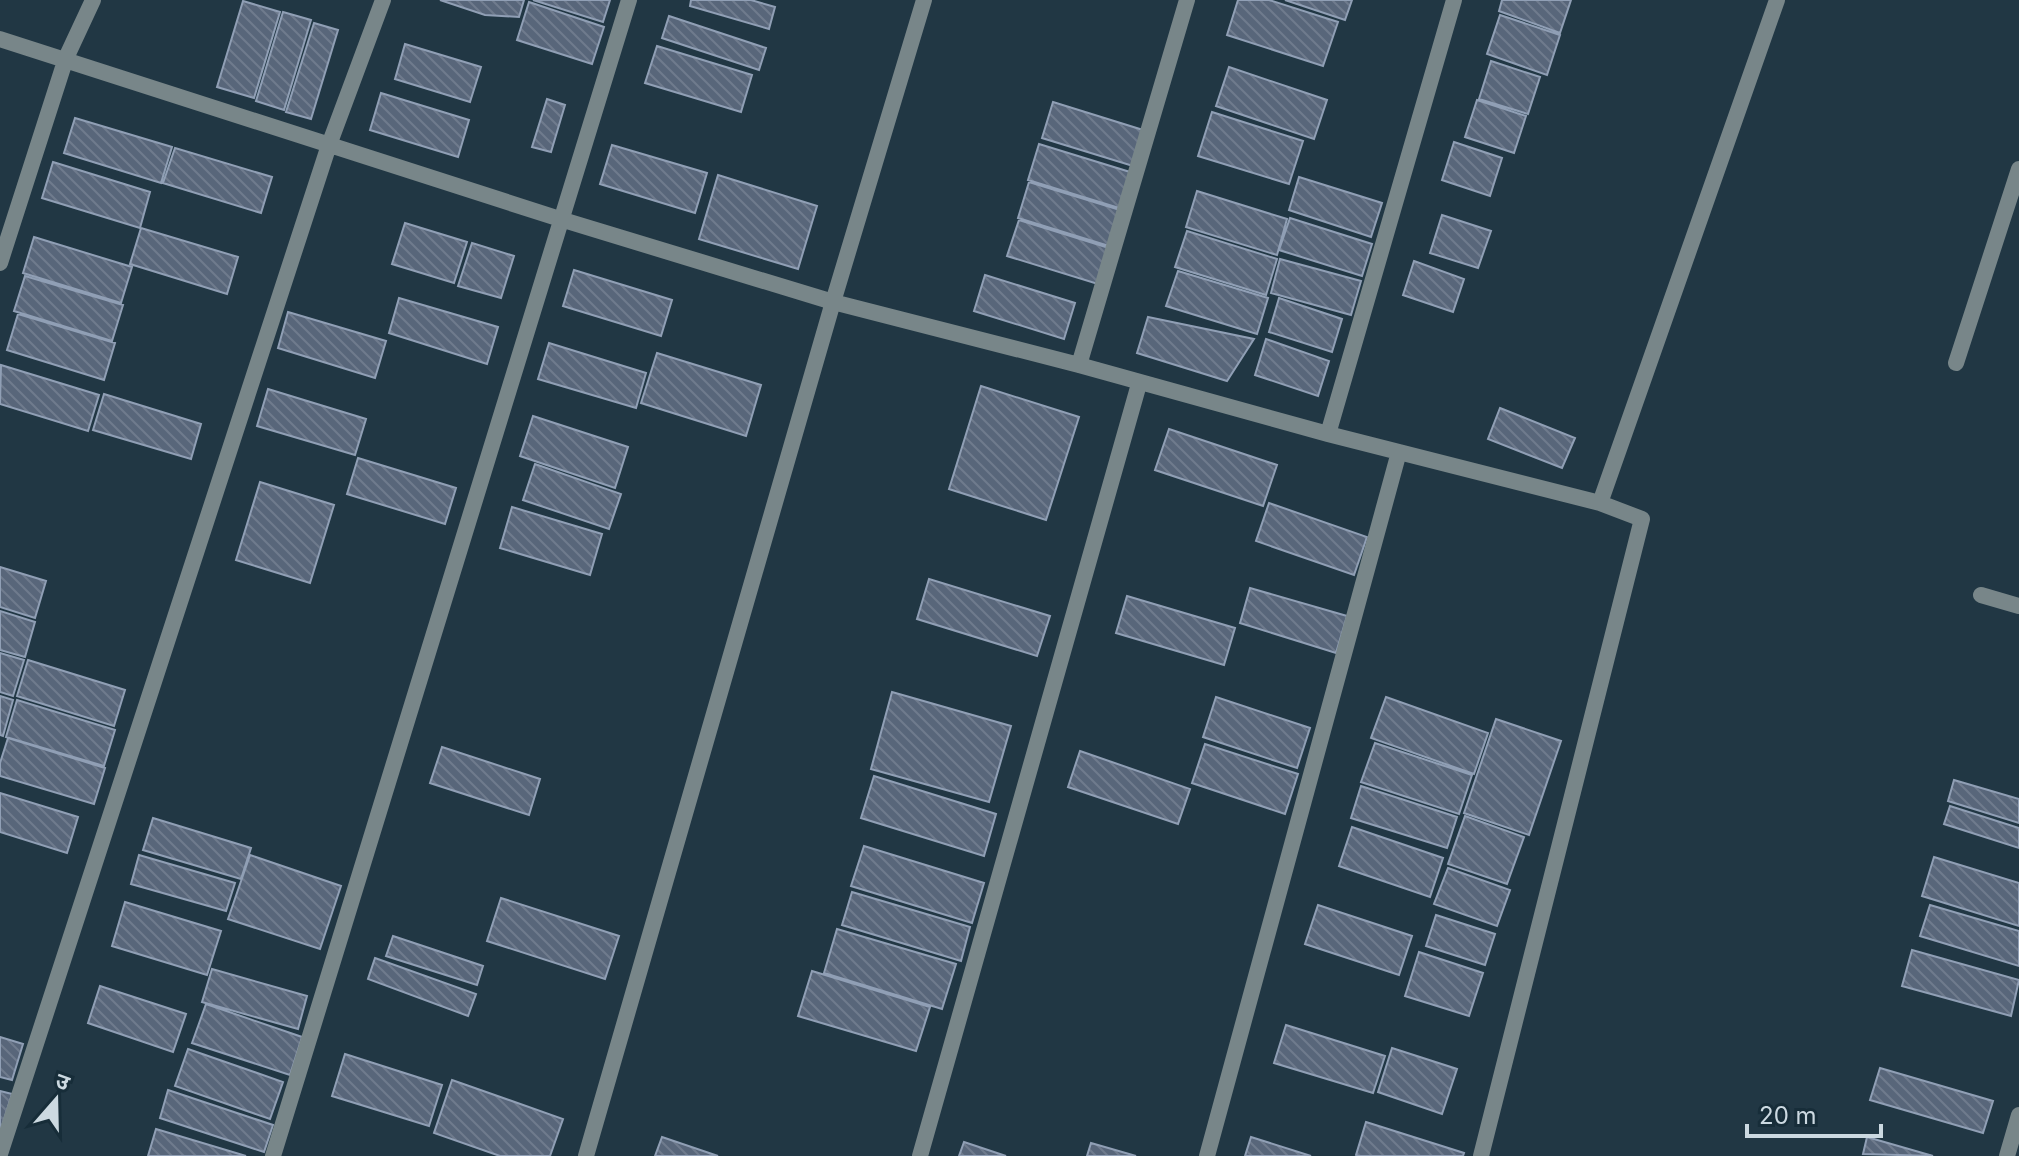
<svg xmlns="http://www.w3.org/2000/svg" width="2019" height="1156" font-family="Inter,'Noto Sans Devanagari',sans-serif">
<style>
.building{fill:url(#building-back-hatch);stroke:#909fb5;stroke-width:2}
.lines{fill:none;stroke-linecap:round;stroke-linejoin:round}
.minor{stroke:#788689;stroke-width:16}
</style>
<defs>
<pattern id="building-back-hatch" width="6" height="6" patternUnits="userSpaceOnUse" patternTransform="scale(2)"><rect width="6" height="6" fill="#58667a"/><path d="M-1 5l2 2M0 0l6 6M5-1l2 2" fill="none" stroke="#6f7b8d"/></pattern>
</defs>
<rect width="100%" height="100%" fill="#213744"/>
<path class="building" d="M440,0H524L519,17L485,15Z
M533,0H610L603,22Z
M691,0H751L775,7L769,29L690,6Z
M1238,0H1269L1338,22L1323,66L1227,35Z
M1285,0H1352L1345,20Z
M1502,0H1571L1560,33L1499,11Z
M243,1L280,12L254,98L217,87Z
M529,2L604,27L592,64L517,40Z
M283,12L311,20L284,110L256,101Z
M1500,15L1560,35L1547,75L1487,54Z
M669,16L766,48L759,70L662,38Z
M314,23L338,30L311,119L286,112Z
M405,44L481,67L470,102L395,79Z
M657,46L752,75L741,112L645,83Z
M1491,61L1540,77L1528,114L1479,99Z
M1229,67L1327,100L1314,139L1216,106Z
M381,93L469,120L458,157L370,130Z
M547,99L565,105L551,152L532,147Z
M1477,100L1526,116L1514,153L1465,137Z
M1053,102L1143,130L1133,166L1042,138Z
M1212,112L1303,141L1289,184L1198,156Z
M75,118L172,147L161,183L64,153Z
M1454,142L1502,158L1490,196L1442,180Z
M1039,144L1130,172L1119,208L1028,180Z
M612,145L707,173L695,213L600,184Z
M175,148L272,177L261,213L163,183Z
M53,162L150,192L140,228L42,198Z
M718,175L817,206L798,269L699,239Z
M1299,177L1382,203L1371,237L1289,210Z
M1029,182L1120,210L1109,246L1018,218Z
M1197,191L1287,219L1277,255L1186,227Z
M1442,215L1491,231L1478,268L1430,253Z
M1290,218L1372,244L1362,276L1279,250Z
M1019,220L1109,248L1098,284L1007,256Z
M405,223L467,242L454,283L392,264Z
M141,228L238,257L227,294L130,264Z
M1187,231L1277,259L1266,295L1175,267Z
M34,237L132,267L121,303L23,273Z
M472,243L514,256L501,298L458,286Z
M1280,259L1361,281L1351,315L1271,293Z
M1414,261L1464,279L1453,312L1403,295Z
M574,270L672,300L661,336L563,306Z
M1178,271L1268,298L1257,334L1166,306Z
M985,275L1075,303L1064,339L974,311Z
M25,276L123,305L112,341L14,311Z
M399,298L498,327L487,364L389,333Z
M1279,298L1342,319L1332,352L1269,332Z
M288,312L386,341L375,378L278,348Z
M18,314L115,343L104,380L7,350Z
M1148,317L1254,339L1227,381L1137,353Z
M1266,339L1329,361L1318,396L1255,375Z
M549,343L646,373L636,408L538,379Z
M657,353L761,385L746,436L641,403Z
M1,365L99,395L88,431L0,404Z
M981,386L1079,417L1046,520L949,489Z
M268,389L366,419L355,455L257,426Z
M104,394L201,424L191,459L93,430Z
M1500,408L1575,438L1562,468L1488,439Z
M533,416L628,447L615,488L520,456Z
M1169,429L1277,465L1263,506L1155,470Z
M358,458L456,488L445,524L347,494Z
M535,464L621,494L609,529L523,500Z
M260,482L334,505L310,583L236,560Z
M1269,503L1367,537L1354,575L1256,541Z
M512,507L602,534L590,575L500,548Z
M0,567L46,581L35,618L0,607Z
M929,579L1050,616L1037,656L917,619Z
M1250,588L1347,616L1336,653L1240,623Z
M1127,596L1235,628L1224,665L1116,633Z
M0,611L35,622L25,657L0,650Z
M0,653L24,660L13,696L0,692Z
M28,660L125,690L114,726L17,696Z
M892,692L1011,726L989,802L871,769Z
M0,696L13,700L3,736L0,735Z
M1216,697L1310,728L1297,768L1203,737Z
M1386,697L1488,733L1474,774L1371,738Z
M17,700L115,730L104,766L6,737Z
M1496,719L1561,741L1529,835L1464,813Z
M8,738L105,768L94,804L0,776V763Z
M1375,743L1472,775L1459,814L1361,782Z
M1205,744L1298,774L1285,814L1192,783Z
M442,747L540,779L529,815L430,783Z
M1080,751L1190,789L1178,824L1068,787Z
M874,776L996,814L984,856L861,818Z
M1954,780L2019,799V823L1948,801Z
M1361,786L1457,817L1447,848L1351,818Z
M0,793L78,817L67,853L0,832Z
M1950,806L2019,828V848L1944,824Z
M1465,816L1524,837L1507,884L1448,864Z
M153,818L251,848L241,879L143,850Z
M1352,827L1443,858L1430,897L1339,866Z
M864,846L984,883L972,923L851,886Z
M139,855L235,883L226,911L131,884Z
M250,855L341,886L320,949L228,919Z
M1934,857L2019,883V926L1922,896Z
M1448,868L1510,890L1497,926L1434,904Z
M852,892L970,927L961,961L842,925Z
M501,898L619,936L605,979L487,941Z
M125,902L221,931L207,975L112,946Z
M1318,905L1412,936L1399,975L1305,944Z
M1930,905L2019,931V966L1920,936Z
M1436,915L1495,934L1485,965L1426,946Z
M837,929L956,964L942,1009L824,973Z
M393,936L483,966L477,985L386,956Z
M1912,950L2019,980L2011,1016L1902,986Z
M1419,952L1483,973L1469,1016L1405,996Z
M375,958L476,994L468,1016L368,979Z
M212,969L307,996L298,1029L202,1002Z
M812,971L930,1007L916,1051L798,1016Z
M100,986L186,1014L173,1052L88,1023Z
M206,1004L302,1037L290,1075L192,1043Z
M1286,1025L1385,1056L1373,1093L1274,1063Z
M0,1037L23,1044L12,1080L0,1077Z
M1392,1048L1457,1069L1442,1114L1378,1092Z
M188,1049L283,1082L270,1119L175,1086Z
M345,1054L442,1085L429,1126L332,1096Z
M1880,1068L1993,1101L1983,1133L1870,1100Z
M452,1080L563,1119L550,1156H500L434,1133Z
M168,1090L273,1125L264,1152L160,1118Z
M0,1091L12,1094L0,1132Z
M1366,1122L1464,1153L1463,1156H1358L1356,1155Z
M156,1129L246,1156H148Z
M662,1137L718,1156H655Z
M1251,1137L1311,1156H1245Z
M1867,1137L1933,1156L1863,1154Z
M964,1142L1006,1156H959Z
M1091,1143L1136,1156H1087Z"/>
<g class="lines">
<path class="minor" d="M0,39L560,219L833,302L1079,365L1328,434L1600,503L1642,519L1481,1156
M0,263L66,58L93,0
M1956,363L2019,169
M1079,365L1187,0
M1328,434L1454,0
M1600,503L1777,0
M1981,595L2019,606
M0,1154L329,145L383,0
M273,1156L629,0
M586,1156L833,302L924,0
M920,1156L1139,384
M1207,1156L1399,452
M2007,1156L2019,1115"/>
</g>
<g transform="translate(56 1100) rotate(20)" stroke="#172d39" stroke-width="6" paint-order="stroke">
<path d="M0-6L14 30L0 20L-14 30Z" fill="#ccd9e1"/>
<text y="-12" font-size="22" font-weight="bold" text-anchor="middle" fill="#ccd9e1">उ</text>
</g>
<path d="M1747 1124v12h134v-12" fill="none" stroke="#ccd9e1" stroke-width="4"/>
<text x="1759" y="1124" font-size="24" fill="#ccd9e1" stroke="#172d39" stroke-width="6" paint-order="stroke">20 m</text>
</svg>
